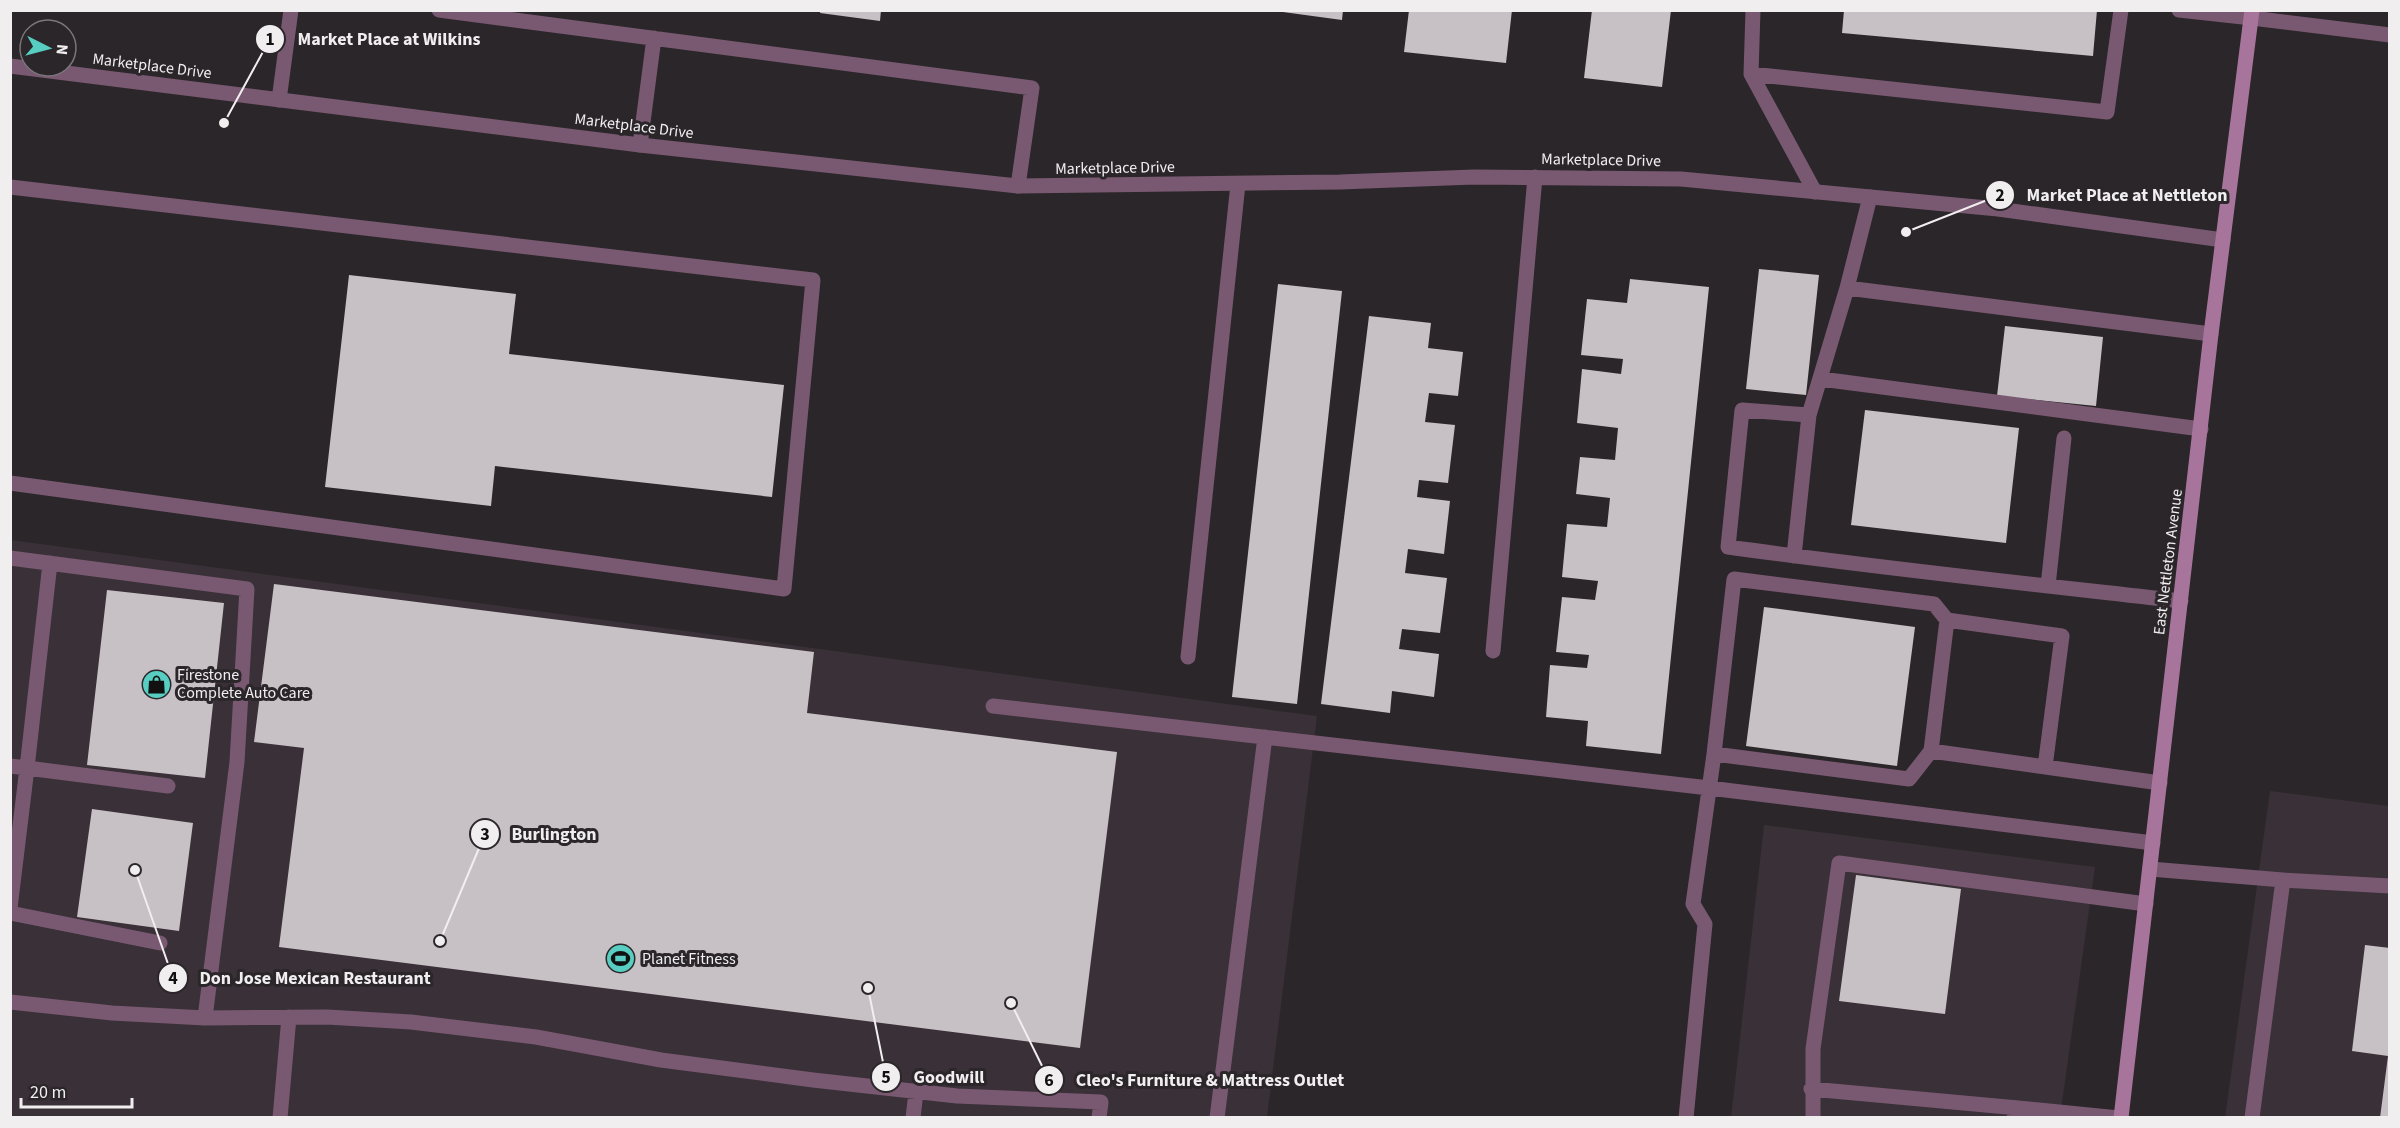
<svg xmlns="http://www.w3.org/2000/svg" width="2400" height="1128" font-family="'Source Sans 3',sans-serif">
<style>
.built{fill:#3a3037}
.building{fill:#c7c0c5}
.lines{fill:none;stroke-linecap:round;stroke-linejoin:round}
.lane{stroke:#795971;stroke-width:15}
.street{stroke:#795971;stroke-width:15}
.secondary{stroke:#a7759b;stroke-width:15}
.labels{text-anchor:middle;dominant-baseline:central;stroke-width:6;stroke-linejoin:round;paint-order:stroke}
.street-label{font-size:16px;fill:#f1eef0;stroke:#2b2629}
.poi-label{font-size:16px;fill:#f1eef0;stroke:#2b2629;text-anchor:start}
.leader{fill:none;stroke:#f1eef0;stroke-width:2}
.callout-dot{fill:#f1eef0;stroke:#2b2629;stroke-width:2}
.mark-label{font-size:18px;text-anchor:middle;font-weight:bold;fill:#111}
.callout-label{font-size:18px;text-anchor:middle;font-weight:bold;fill:#f1eef0;stroke:#2b2629;stroke-width:6;stroke-linejoin:round;paint-order:stroke}
</style>
<rect width="100%" height="100%" fill="#2b2629"/>
<path class="built" d="M11,540L1317,716L1267,1117L11,1118Z
M2270,791L2389,806V1117L2225,1118Z
M1764,825L2095,867L2060,1117L1731,1118Z"/>
<path class="building" d="M821,10H881L880,21L820,13Z
M1269,10H1343L1342,20Z
M1409,10H1512L1506,63L1404,52Z
M1592,10H1671L1662,87L1584,78Z
M1844,10H2097L2093,56L1842,33Z
M1759,269L1819,275L1806,395L1746,389Z
M349,275L516,294L509,354L784,385L772,497L495,466L491,506L325,487Z
M1630,279L1709,287L1661,754L1586,746L1588,721L1546,717L1550,665L1587,668L1589,655L1556,652L1562,597L1595,600L1598,581L1562,577L1567,524L1607,527L1610,498L1576,494L1580,457L1615,460L1618,428L1577,423L1582,369L1621,374L1623,359L1581,355L1587,299L1627,303Z
M1278,284L1342,291L1297,704L1232,697Z
M1369,316L1431,323L1428,348L1463,352L1458,396L1429,393L1425,422L1455,425L1448,483L1419,480L1417,497L1450,501L1444,554L1408,549L1405,573L1447,578L1440,633L1402,629L1399,649L1439,654L1434,697L1392,691L1390,713L1321,704Z
M2005,326L2103,337L2096,406L1997,396Z
M1865,410L2019,428L2006,543L1851,525Z
M274,584L814,652L807,713L1117,752L1080,1048L279,947L304,748L254,742Z
M107,590L224,603L205,778L87,765Z
M1764,607L1915,627L1897,766L1746,746Z
M92,809L193,823L179,931L77,917Z
M1856,875L1961,889L1945,1014L1839,1001Z
M2365,945L2390,948V1118H2380L2388,1056L2352,1051Z"/>
<g class="lines">
<path class="lane" d="M439,10L1032,88L1018,186
M1753,10L1751,74L1815,192
M2179,10L2252,18
M1751,74L2107,112L2121,10
M279,100L291,10
M640,145L654,38
M10,187L813,280L784,589L10,483
M1870,197L1847,288L2211,334
M1821,379L2201,429
M1809,415L1847,288
M1794,556L1809,415L1742,410L1728,547C1879,568 2030,584 2181,601
M10,558L247,589L237,762L205,1018
M2048,586L2064,438
M1947,620L2062,636L2045,767
M1493,651L1535,177
M1188,657L1238,184
M993,706L1709,788L2153,843
M1714,754L1909,779L1931,751L2160,783
M10,766L27,768L50,563
M2150,869L2283,880L2252,1118
M2283,880L2390,886
M10,908L27,768L168,786
M10,913L160,943
M10,1002L112,1013L205,1018L327,1017L411,1022L536,1037L661,1060L813,1080L957,1096L1101,1102L1099,1118
M1811,1089L2018,1108
M280,1118L289,1017
M913,1118L916,1092
M1217,1118L1265,737
M1686,1118L1705,924L1693,904L1714,754L1734,579L1934,604L1947,620L1931,751
M1813,1118V1049L1839,863L2146,904
M2014,1118L2018,1108L2119,1118"/>
<path class="street" d="M2252,18L2390,35
M10,66L640,145L1018,186L1340,182L1474,177L1681,179L1998,209L2223,240"/>
<path class="secondary" d="M2121,1118L2211,334L2252,10"/>
</g>
<defs>
<symbol id="shop-disc" viewBox="-11 -11 22 22"><circle r="9.5" fill="#57cec1" stroke="#2b2629"/><path d="M-5-2.5h2.3a2.7 3.5 0 0 1 5.4 0H5L5.5 6h-11ZM-1.5-2.5h3a1.5 2.3 0 0 0-3 0Z" fill="#111"/></symbol>
<symbol id="stadium-disc" viewBox="-11 -11 22 22"><circle r="9.5" fill="#57cec1" stroke="#2b2629"/><path d="M0-5a6.5 5 0 1 0 0 10a6.5 5 0 1 0 0-10ZM-3.5-1.8h7v3.6h-7Z" fill="#111"/></symbol>
</defs>
<g fill-rule="evenodd">
<use href="#shop-disc" x="140" y="668" width="33" height="33"/>
<use href="#stadium-disc" x="604" y="942" width="33" height="33"/>
</g>
<g class="labels">
<g class="street-label">
<text transform="translate(152 66) rotate(7)">Marketplace Drive</text>
<text transform="translate(634 126) rotate(7)">Marketplace Drive</text>
<text transform="translate(1601 160) rotate(1)">Marketplace Drive</text>
<text transform="translate(1115 168) rotate(-1)">Marketplace Drive</text>
<text transform="translate(2168 562) rotate(-83)">East Nettleton Avenue</text>
</g>
<g class="poi-label">
<text x="177" y="675">Firestone<tspan x="177" dy="18">Complete Auto Care</tspan></text>
<text x="642" y="959">Planet Fitness</text>
</g>
</g>
<path class="leader" d="M224 123L270 39M1906 232L2000 195M440 941L485 834M135 870L173 978M868 988L886 1077M1011 1003L1049 1080"/>
<g class="callout-dot">
<circle cx="224" cy="123" r="6"/>
<circle cx="1906" cy="232" r="6"/>
<circle cx="440" cy="941" r="6"/>
<circle cx="135" cy="870" r="6"/>
<circle cx="868" cy="988" r="6"/>
<circle cx="1011" cy="1003" r="6"/>
<circle cx="270" cy="39" r="15"/>
<circle cx="2000" cy="195" r="15"/>
<circle cx="485" cy="834" r="15"/>
<circle cx="173" cy="978" r="15"/>
<circle cx="886" cy="1077" r="15"/>
<circle cx="1049" cy="1080" r="15"/>
</g>
<g class="mark-label">
<text x="270" y="45">1</text>
<text x="2000" y="201">2</text>
<text x="485" y="840">3</text>
<text x="173" y="984">4</text>
<text x="886" y="1083">5</text>
<text x="1049" y="1086">6</text>
</g>
<g class="callout-label">
<text x="389" y="45">Market Place at Wilkins</text>
<text x="2127" y="201">Market Place at Nettleton</text>
<text x="554" y="840">Burlington</text>
<text x="315" y="984">Don Jose Mexican Restaurant</text>
<text x="949" y="1083">Goodwill</text>
<text x="1210" y="1086">Cleo's Furniture &amp; Mattress Outlet</text>
</g>
<rect width="2400" height="1128" fill="none" stroke="#f1eef0" stroke-width="24"/>
<g transform="translate(48 48) rotate(96)"><circle r="28" fill="#2b2629" stroke="#7a7679" stroke-width="1.5"/>
<path d="M0-4.5L10 22L0 15L-10 22Z" fill="#57cec1"/>
<text y="-9" font-size="16" font-weight="bold" text-anchor="middle" fill="#f1eef0">N</text>
</g>
<path d="M21 1098v9h111v-9" fill="none" stroke="#f1eef0" stroke-width="3"/>
<text x="30" y="1098" font-size="18" fill="#f1eef0" stroke="#2b2629" stroke-width="4.5" paint-order="stroke">20 m</text>
</svg>
